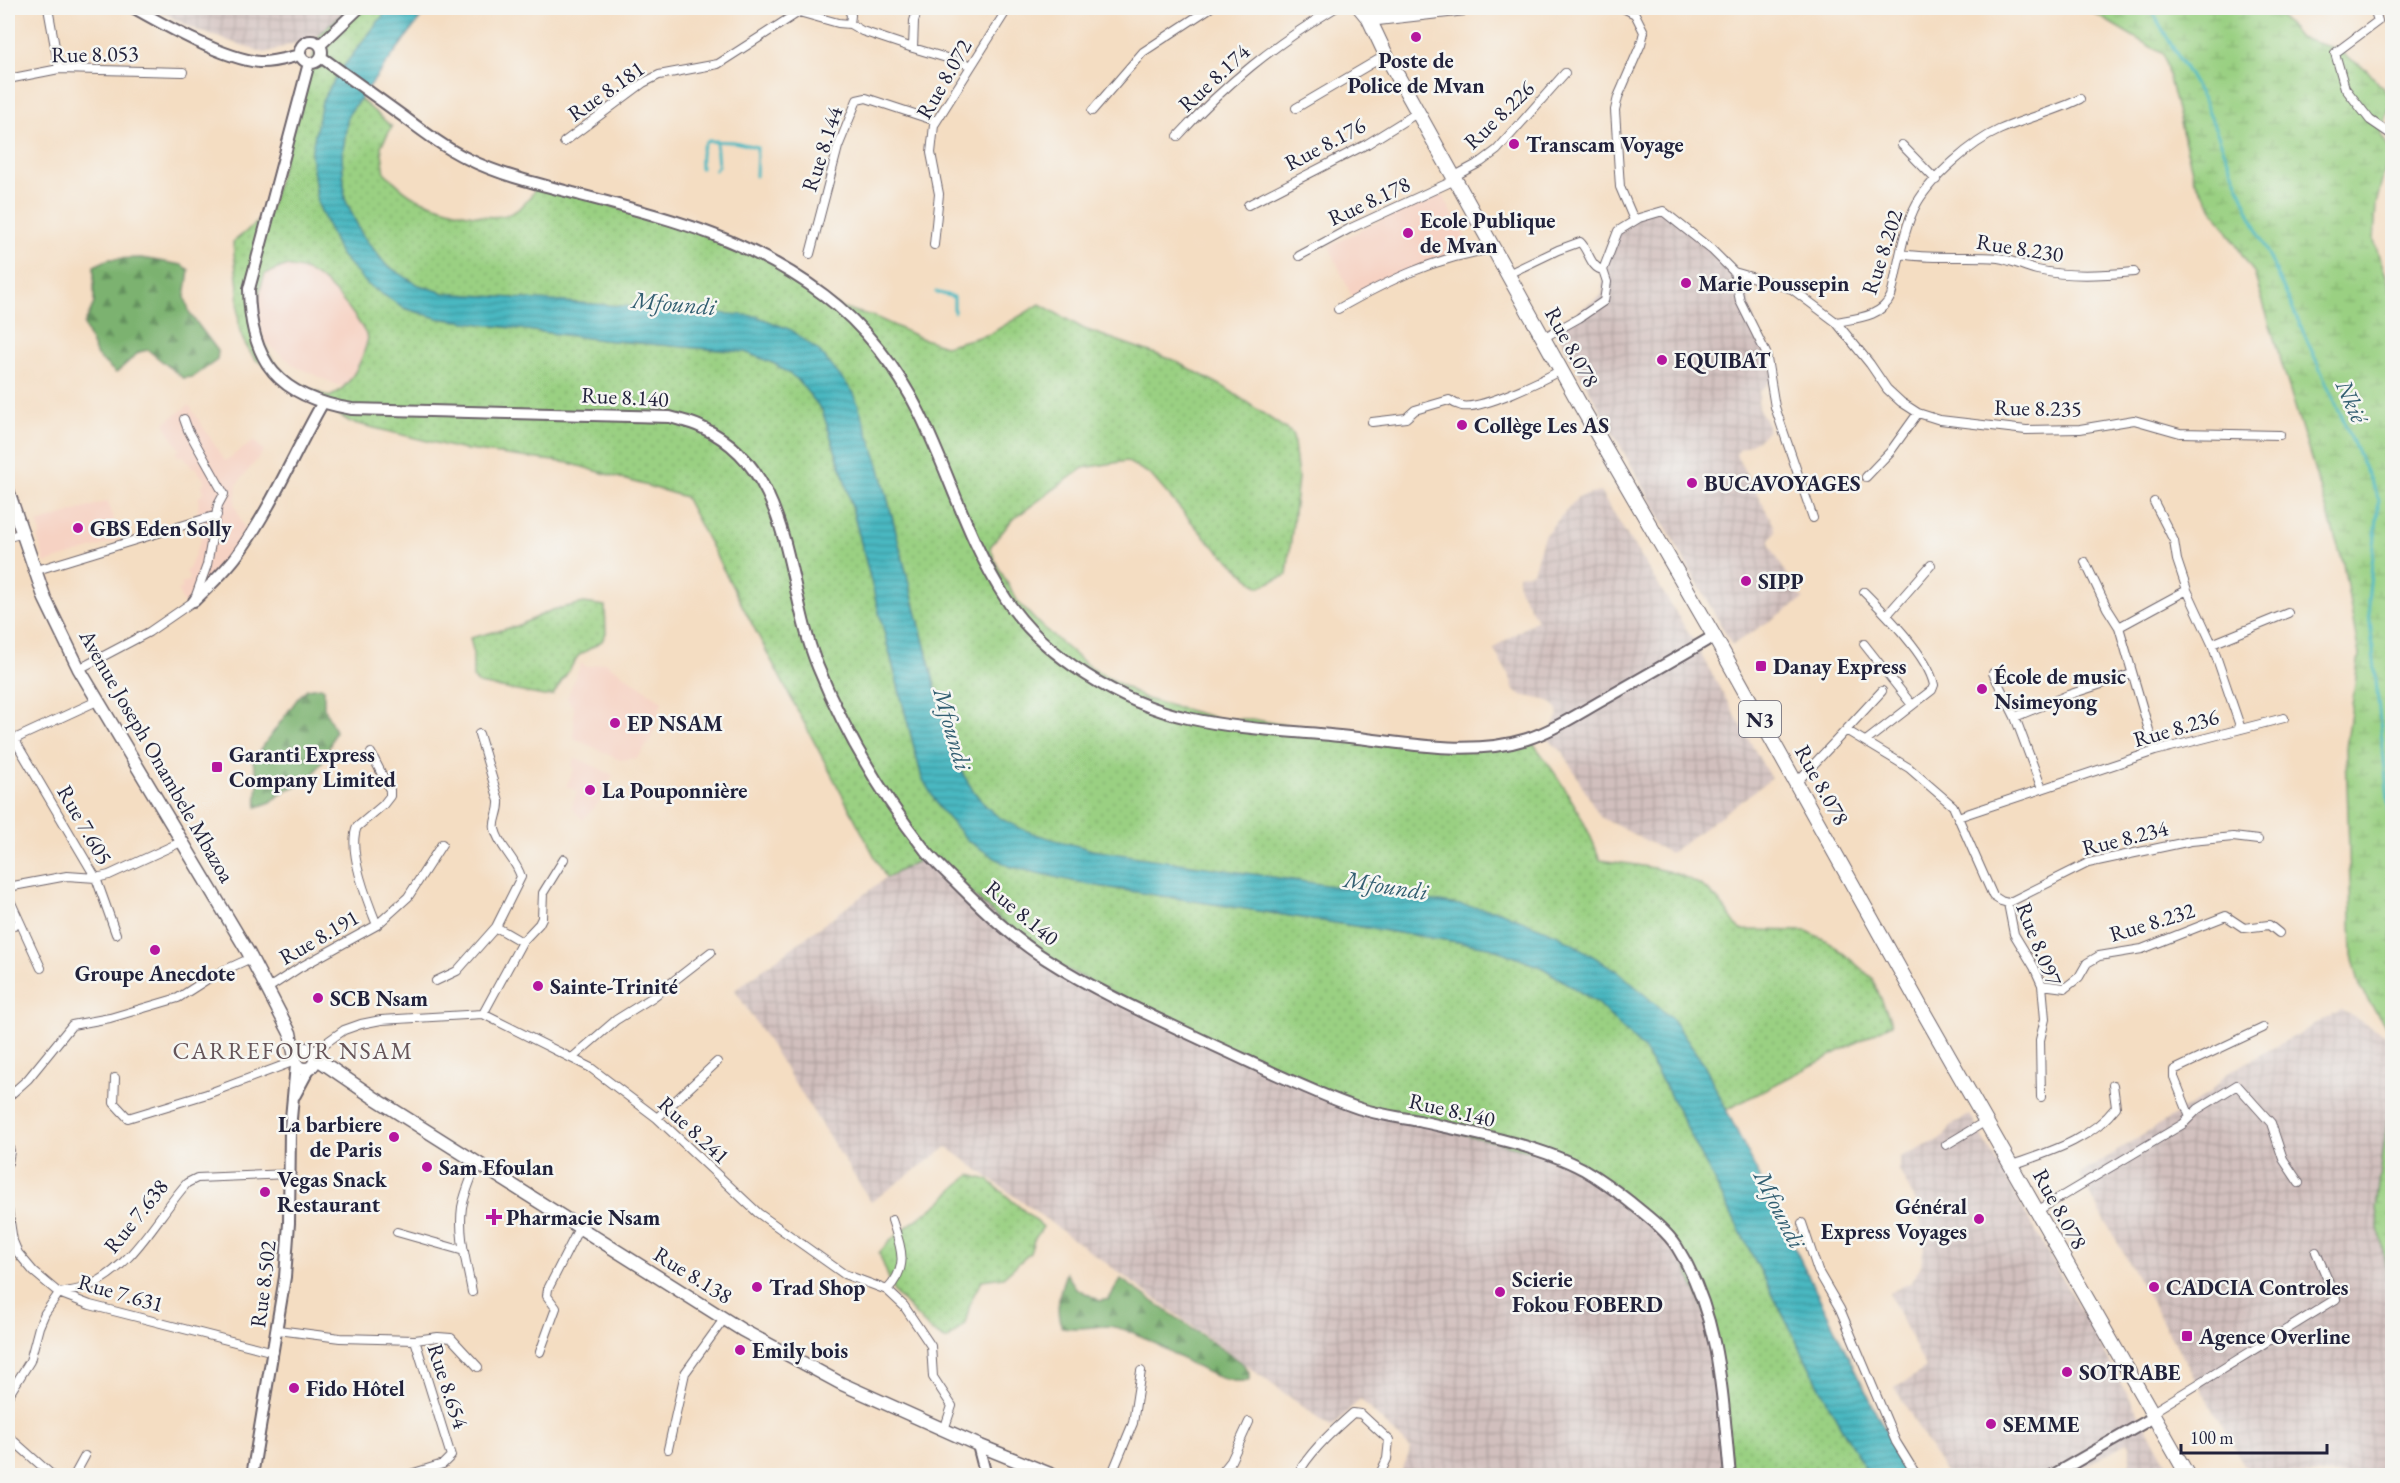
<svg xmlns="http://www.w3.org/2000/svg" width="2400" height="1483" font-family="'EB Garamond',serif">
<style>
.built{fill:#f6d2c3}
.industrial{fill:url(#industrial-grid)}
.grass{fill:url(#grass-dots);stroke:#5e795e;stroke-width:1.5;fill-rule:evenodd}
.forest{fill:url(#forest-firs);stroke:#4e6a56;stroke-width:1.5}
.wetland{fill:url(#wetland-marsh);stroke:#5e795e;stroke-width:1.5}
.water{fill:url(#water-rules);stroke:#366d7e;stroke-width:1.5}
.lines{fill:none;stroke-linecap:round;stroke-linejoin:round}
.stream{stroke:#49b8c1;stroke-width:3}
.minor-casing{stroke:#6c636a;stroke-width:10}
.tertiary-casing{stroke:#6c636a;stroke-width:14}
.secondary-casing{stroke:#6c636a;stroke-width:14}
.primary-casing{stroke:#6c636a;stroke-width:15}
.trunk-casing{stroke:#6c636a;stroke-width:16}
.minor{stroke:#fff;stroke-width:8}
.tertiary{stroke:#fff;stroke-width:10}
.secondary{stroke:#fff;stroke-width:10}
.primary{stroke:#fff;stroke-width:12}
.trunk{stroke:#fff;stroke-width:14}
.poi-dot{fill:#b5179e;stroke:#f6f6f2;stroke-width:2}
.labels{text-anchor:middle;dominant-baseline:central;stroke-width:5;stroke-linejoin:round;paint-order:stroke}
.shield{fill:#f6f6f2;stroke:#626272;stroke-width:1.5}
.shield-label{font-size:21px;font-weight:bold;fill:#22223b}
.street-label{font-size:22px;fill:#22223b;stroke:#f6f6f2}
.poi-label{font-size:22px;font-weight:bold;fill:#22223b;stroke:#f6f6f2;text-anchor:start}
.water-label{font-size:24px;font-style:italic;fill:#325e71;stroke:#f6f6f2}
.neighbourhood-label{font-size:24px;letter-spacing:1.5px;fill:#665559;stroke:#f6f6f2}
</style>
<defs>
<pattern id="industrial-grid" width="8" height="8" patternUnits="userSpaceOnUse" patternTransform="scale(1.5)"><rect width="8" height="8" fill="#d1bfbd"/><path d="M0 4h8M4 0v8" fill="none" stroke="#b3a4a3"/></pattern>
<pattern id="grass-dots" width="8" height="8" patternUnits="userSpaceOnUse" patternTransform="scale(1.5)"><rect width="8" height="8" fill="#9ad082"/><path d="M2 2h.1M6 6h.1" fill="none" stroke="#84b271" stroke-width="1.8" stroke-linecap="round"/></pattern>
<pattern id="forest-firs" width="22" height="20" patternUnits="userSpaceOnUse" patternTransform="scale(1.5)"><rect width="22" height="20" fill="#7bb270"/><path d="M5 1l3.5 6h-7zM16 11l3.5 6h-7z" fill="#64905d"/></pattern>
<pattern id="wetland-marsh" width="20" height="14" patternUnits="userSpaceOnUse" patternTransform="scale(1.5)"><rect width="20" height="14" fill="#9ad082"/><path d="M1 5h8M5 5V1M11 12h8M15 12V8" fill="none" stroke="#84b271"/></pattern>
<pattern id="water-rules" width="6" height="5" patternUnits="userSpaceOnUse" patternTransform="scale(1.5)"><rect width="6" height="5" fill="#49b8c1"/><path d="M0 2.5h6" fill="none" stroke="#3c959e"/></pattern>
</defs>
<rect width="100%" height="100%" fill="#f6f6f2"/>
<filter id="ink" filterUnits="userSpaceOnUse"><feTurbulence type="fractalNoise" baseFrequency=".0167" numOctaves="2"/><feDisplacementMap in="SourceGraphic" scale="12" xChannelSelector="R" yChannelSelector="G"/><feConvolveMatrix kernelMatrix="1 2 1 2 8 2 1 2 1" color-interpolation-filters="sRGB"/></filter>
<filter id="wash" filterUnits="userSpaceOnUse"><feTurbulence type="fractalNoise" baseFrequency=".008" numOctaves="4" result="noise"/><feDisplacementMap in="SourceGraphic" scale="24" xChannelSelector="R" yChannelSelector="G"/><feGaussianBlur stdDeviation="1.35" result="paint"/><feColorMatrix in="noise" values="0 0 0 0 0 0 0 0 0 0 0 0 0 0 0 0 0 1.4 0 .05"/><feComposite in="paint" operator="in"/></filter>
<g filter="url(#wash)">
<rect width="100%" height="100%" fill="#f4ddc2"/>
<path class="built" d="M1442,194L1473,251L1352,297L1329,246L1379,221Z
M276,205L385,311L360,390L337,385L295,366L263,341L257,304L267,266Z
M189,405L225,461L254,441L264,451L237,484L235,505L247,536L225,567L187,606L182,601L178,590L183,588L181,584L190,580L186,570L189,569L202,537L204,526L197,523L199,497L204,492L202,485L205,481L195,467L192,468L183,455L179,457L176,452L180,450L164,423Z
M108,501L120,540L45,563L38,539L41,533L37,523Z
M605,662L662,701L651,739L637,758L620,760L574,738V708L567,698L581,663L587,667Z
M574,759H579L613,775L600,801L583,820L570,806H572L577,791L566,786L575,768L572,766Z"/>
<path class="industrial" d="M153,8H349L319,35L265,53L199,31Z
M1666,205L1744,279L1756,328L1774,375L1767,385L1760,391L1758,402L1759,409L1768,425V431L1760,439L1739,450L1736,455L1774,525L1775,531L1770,540V545L1797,594L1804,599L1732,645L1554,328L1602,295L1605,247L1617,229L1634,213Z
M1600,492L1690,635L1771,779L1670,853L1600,817L1563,752L1546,738L1559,715L1557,708L1549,701L1521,695L1514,691L1510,677L1494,650L1498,645L1537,620L1519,588L1518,575L1533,572L1544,536L1578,497Z
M929,855L1478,1135L1580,1167L1675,1243L1714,1332L1732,1475H1400L1411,1449L1360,1399L1332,1428L947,1147L871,1202L735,990L886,878Z
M2341,1010L2392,1039V1082L2376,1209L2392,1305V1475H2250L2079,1175L2210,1093L2226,1074Z
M1970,1115L2109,1361L2173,1475H2107L2130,1464V1445L2127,1442L2071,1475H1946L1895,1388L1926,1368L1889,1293L1912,1282L1921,1265L1924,1246L1919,1214L1915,1200L1899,1170V1160L1902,1156L1938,1140L1946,1134L1954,1123Z"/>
<path class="grass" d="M349,8H389L340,71L311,154L318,204L340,254L404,308L437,318L603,340L745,352L773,363L797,379L822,410L844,477L922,778L1085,884L1490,947L1543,968L1596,1002L1643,1049L1667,1089L1836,1418L1869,1475H1732L1714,1332L1675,1243L1610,1186L1549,1155L1357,1108L1251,1062L1042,957L929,855L886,878L685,497L569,463L460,449L350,422L255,359C233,330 240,323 238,289C237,274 234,258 233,242L269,213L319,35ZM285,266C291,267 298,268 304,270C329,279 356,315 368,338C363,360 350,389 329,397C314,391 297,384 284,372C256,348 252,307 265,274Z
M359,98L392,127L381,146L385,173C394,181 404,192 415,197C428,204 445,208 459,212C495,221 521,221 538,183L751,249L841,308L873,316L921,338L945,346L990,334L1040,304L1084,329L1173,360L1224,387L1293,434L1298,478L1287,575L1259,587L1209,542L1150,474L1126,461L1083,468L1012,520L990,547L997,565L1018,602L1039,624L1088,666L1146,699L1220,719H1252L1347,737L1473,748L1529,738C1559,776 1584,815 1600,860C1637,865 1687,868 1715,897C1724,906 1732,919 1740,930L1807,931L1831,943L1872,978L1892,1024L1726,1110L1703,1063L1619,972L1092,850C1061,841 1026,835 999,817C978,803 965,778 953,757L879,465L820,352L444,293L416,284L386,265L362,235L345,199L342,157L348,115Z
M584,603L605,606L606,633L602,641L578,656L553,695L544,696L479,684L473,678V650L470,638L517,626L552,610Z
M970,1175L988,1180L1043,1227L1034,1240L1030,1253L1003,1277L982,1280L971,1300L965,1324L947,1340L931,1331L894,1292L879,1253C896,1232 917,1220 938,1204C949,1195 957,1184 970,1175Z"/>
<path class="forest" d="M141,258L182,265L189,270L185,297L190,314L218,351L217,360L193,377L183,378L148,350L139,352L116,373L97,356L84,325L94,303V266L109,259Z
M321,687L324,689V707L335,731L326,756L308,782L286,790L271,802L257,807C255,797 260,785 257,775C256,769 253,767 253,760L298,698L307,689Z
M1066,1273L1076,1288L1100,1301L1109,1299L1121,1279L1243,1364L1249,1372V1380C1217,1390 1163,1342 1131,1332C1123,1329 1112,1326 1104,1326C1086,1327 1081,1330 1062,1327C1054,1311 1060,1289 1066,1273Z"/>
<path class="wetland" d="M2085,8H2274L2299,38L2334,48L2367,70L2392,99L2381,135L2390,150L2376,204L2374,241L2392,293V1035L2361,990L2352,955L2346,748L2359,655L2343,563L2254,273L2194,179L2163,54Z
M2392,1082V1305L2376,1209Z"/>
<path class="water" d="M389,8H428L348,115L342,157L345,199L362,235L386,265L416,284L444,293L756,316L791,330L820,352L854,393L879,465L953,757C965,778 978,803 999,817C1026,835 1062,841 1092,850L1499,911L1558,935L1619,972L1672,1019L1703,1063L1881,1422L1911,1475H1869L1836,1418L1667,1089L1643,1049L1596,1002L1543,968L1490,947L1085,884L1008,866L968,841L940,809L922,778L844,477L822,410L797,379L773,363L745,352L603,340L437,318L404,308L368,285L340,254L318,204L311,154L322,101L340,71Z"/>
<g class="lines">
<path class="stream" d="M2150,8L2204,101L2251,216L2379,500L2368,601L2392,839
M701,168C701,159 699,146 708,141L734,142L757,147L756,176
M715,170L718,166L716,141
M936,292L954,297V312"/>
</g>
</g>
<g filter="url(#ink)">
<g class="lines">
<defs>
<path id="minor" d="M48,8L59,69
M848,8L851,15L850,24
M1623,8L1635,14L1644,32L1641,44L1618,97L1615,110L1620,187L1634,220
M2374,8L2378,21L2335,53L2345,88L2370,120L2392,135
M913,48L914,21L918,8
M8,79L59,69L183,72
M1296,108L1386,55
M1092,111L1143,52L1210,8
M1178,136C1226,83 1274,45 1335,8
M564,142L643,83L659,75L718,64L799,12L838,23L850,24L862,31L913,48L970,65
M1902,145L1936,180
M1453,177L1481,162L1497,150L1565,73
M1248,205L1367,144L1417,113
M934,245L939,194L931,153L934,125L1008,8
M810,254L838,147L857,100L866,98L936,121
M1901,254C1934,260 1965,255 1998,258C2012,260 2024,267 2037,270C2069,277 2102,275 2134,272
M1299,256L1349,229L1455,180
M1734,272L1740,301L1766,353L1775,407L1813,518
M1508,274L1558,250L1580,242C1589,250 1590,268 1603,270
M1338,309C1387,281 1436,257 1493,249
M1836,322L1870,364L1887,389L1901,402L1918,413L1940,420L2026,430L2080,429L2134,420L2180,433L2280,435
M1543,338L1579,318L1604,301L1607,282L1603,270L1618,231L1639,218L1663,211L1712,250L1734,272L1792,289L1836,322C1857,318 1882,317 1891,296C1898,268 1903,228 1917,203C1932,177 1972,142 1999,130C2026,118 2054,112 2080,99
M1372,422L1406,418L1415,410L1449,400C1452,402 1458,405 1462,406C1481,410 1543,380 1561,370
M1866,477L1890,452L1918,413
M8,537L21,534
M2085,562L2107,608L2119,627
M34,571L217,515
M1864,592C1885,613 1928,656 1934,685L1932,690L1866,741
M1887,615L1931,565
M1864,644L1912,705
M2212,644L2288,613
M79,669L149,632L194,601L207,565L218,505L224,494L188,430L184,419
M1993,673L2015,717L2042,789
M2015,717L2068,695L2132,674
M2241,729L2284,718
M1846,730L1882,691
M479,734L499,801C500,813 493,820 495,829C499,847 516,859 521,877L496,927L522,942
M14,739L96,878L116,934
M8,742L97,701
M2155,751L2119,627L2187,590
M1796,783L1846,730L1909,768L1953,806L1993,896L2001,901L2008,903L2014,934L2034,967L2042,985L2045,1019L2040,1040L2041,1097
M1958,817L2155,751L2241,729L2212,644L2187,590L2177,560L2174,541L2154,502
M8,887L67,876L96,878L109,875L181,842
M8,896L41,968
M2008,903L2088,863L2191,841L2233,837L2258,840
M377,925L408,897L442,844
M8,928L18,923
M436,981L457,971L496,927
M2042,985L2065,988L2079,977L2087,963L2099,956L2142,949L2226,916L2244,928L2269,925L2279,933
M267,989L299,968L377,925C368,903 347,849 357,827L383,805L390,796V790L371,753
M483,1014L522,942L539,924L542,918L543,893L564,859
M313,1052L344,1030L361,1024L381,1020L483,1014L591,1068L657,1118L758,1213L844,1274L887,1290L904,1306L931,1346L933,1377L952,1406L944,1430
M572,1058L616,1020L653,997L711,952
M115,1078L114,1103L128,1118L207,1094L295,1061
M8,1097L28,1079L72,1025L110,1018L178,998L214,975L251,958
M2190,1117L2174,1077V1070L2263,1028
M657,1118L717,1062
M8,1144L10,1151L8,1163
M1946,1145L1986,1121
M2012,1165C2049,1152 2091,1140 2116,1107L2113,1085
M8,1209L13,1241L18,1253L34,1272L59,1293L90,1305L274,1352
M2037,1211L2183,1124L2198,1109L2237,1085L2271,1123L2283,1159L2299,1183
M1802,1223L1818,1271L1840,1309L1896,1442L1917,1476
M397,1232L464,1251
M887,1290C910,1266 901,1248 892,1220
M472,1292C467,1264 458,1236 462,1207C465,1192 472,1177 477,1162
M278,1330L340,1338L415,1340L451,1456L443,1464L404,1476
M415,1340L438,1337L451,1338L478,1367
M540,1352L556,1308L547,1296L548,1289L579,1228
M8,1396L30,1361L39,1327L45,1313L59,1293C69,1291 82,1290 91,1285C135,1264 156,1218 187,1183L197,1178L289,1174
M2151,1413L2336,1299L2316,1252
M8,1436L53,1476
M668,1449L685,1373L724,1319
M1302,1467C1315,1447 1335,1429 1353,1413L1361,1414L1389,1440L1387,1459L1379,1476
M74,1476L85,1456
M1111,1476L1133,1423L1141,1371
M1219,1476L1231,1461L1249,1422"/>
<path id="tertiary" d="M134,8C166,26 222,58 259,62C272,63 287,58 300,55
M194,601C209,586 226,571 238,554C272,507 294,453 322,404
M978,1445L986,1476
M2051,1476L2154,1417"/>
<path id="secondary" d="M300 52a11 11 0 1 1 22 0a11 11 0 1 1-22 0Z
M320,45L359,8
M321,57C349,77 376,97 404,117C424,132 445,148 468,159C500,175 538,184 573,193C666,218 746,236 824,295C864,325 898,369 920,414C950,475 968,541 1006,599C1043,656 1122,704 1188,718C1241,730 1296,731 1349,737C1407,743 1470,757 1527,739C1554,730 1578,714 1603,700C1640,679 1677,658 1714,636
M309,63L249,289C250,363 279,397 352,409L670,417C680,420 691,422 701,427C795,469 784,586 818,667C845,733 881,794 925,850C935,862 948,874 959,885C985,911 1014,939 1046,959C1099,993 1156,1018 1213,1045C1259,1066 1307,1090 1355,1107C1375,1114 1398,1117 1419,1121C1468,1132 1539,1145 1583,1169C1600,1179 1615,1190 1630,1202C1646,1215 1666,1230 1677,1247C1721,1317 1722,1396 1730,1476
M295,1095L309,1069
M252,1476L285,1277L289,1223L290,1129L296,1065"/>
<path id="primary" d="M8,491L45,599L79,669L248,952L290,1033L295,1057
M295 1059a10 10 0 1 1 20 0a10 10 0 1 1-20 0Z
M316,1058L373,1097L742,1330L842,1384L978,1445L1055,1476"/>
<path id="trunk" d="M1360,8L1369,19L1386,55L1582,408L1714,636L1924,1013L2188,1476
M1369,19L1465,8"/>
</defs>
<use href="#minor" class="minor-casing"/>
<use href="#tertiary" class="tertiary-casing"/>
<use href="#secondary" class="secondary-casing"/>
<use href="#primary" class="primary-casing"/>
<use href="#trunk" class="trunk-casing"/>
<use href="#minor" class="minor"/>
<use href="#tertiary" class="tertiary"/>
<use href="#secondary" class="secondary"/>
<use href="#primary" class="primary"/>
<use href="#trunk" class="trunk"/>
</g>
</g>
<g class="poi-dot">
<circle cx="1416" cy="37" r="6"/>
<circle cx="1514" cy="144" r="6"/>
<circle cx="1408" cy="233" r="6"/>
<circle cx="1686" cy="283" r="6"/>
<circle cx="1662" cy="360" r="6"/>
<circle cx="1462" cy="425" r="6"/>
<circle cx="1692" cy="483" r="6"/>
<circle cx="78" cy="528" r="6"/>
<circle cx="1746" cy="581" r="6"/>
<rect x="1755" y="660" width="12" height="12" rx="3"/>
<circle cx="1982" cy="689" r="6"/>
<circle cx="615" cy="723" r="6"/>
<rect x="211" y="761" width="12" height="12" rx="3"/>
<circle cx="590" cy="790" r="6"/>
<circle cx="155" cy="950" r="6"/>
<circle cx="538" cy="986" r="6"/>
<circle cx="318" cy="998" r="6"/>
<circle cx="394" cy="1137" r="6"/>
<circle cx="427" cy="1167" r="6"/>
<circle cx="265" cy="1192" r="6"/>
<path d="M491 1208h6v6h6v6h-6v6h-6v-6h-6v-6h6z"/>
<circle cx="1979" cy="1219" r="6"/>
<circle cx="757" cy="1287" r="6"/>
<circle cx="2154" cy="1287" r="6"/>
<circle cx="1500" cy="1292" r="6"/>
<rect x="2181" y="1330" width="12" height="12" rx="3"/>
<circle cx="740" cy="1350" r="6"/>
<circle cx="2067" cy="1372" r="6"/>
<circle cx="294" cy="1388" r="6"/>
<circle cx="1991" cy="1424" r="6"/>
</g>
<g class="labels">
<rect class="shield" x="1739" y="701" width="42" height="36" rx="4.5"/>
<g class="shield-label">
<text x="1760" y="719">N3</text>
</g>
<g class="street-label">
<text transform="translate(95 54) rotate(-1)">Rue 8.053</text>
<text transform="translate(1214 78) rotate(-43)">Rue 8.174</text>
<text transform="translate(944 79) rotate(-60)">Rue 8.072</text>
<text transform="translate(606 91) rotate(-35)">Rue 8.181</text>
<text transform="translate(1499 115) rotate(-44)">Rue 8.226</text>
<text transform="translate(1325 144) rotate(-28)">Rue 8.176</text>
<text transform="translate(822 149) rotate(-72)">Rue 8.144</text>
<text transform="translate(1369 201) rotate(-25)">Rue 8.178</text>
<text transform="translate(2020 248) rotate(9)">Rue 8.230</text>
<text transform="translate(1882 252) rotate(-72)">Rue 8.202</text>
<text transform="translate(1572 347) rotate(61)">Rue 8.078</text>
<text transform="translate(625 397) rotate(3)">Rue 8.140</text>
<text transform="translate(2038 408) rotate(1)">Rue 8.235</text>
<text transform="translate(2176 728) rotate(-16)">Rue 8.236</text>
<text transform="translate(157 756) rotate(60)">Avenue Joseph Onambele Mbazoa</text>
<text transform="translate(1822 785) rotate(61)">Rue 8.078</text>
<text transform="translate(85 825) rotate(60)">Rue 7.605</text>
<text transform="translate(2125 838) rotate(-14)">Rue 8.234</text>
<text transform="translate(1022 913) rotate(40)">Rue 8.140</text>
<text transform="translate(2152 922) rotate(-17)">Rue 8.232</text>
<text transform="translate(319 937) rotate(-30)">Rue 8.191</text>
<text transform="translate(2039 944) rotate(68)">Rue 8.097</text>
<text transform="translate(1452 1110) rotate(13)">Rue 8.140</text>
<text transform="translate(694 1130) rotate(43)">Rue 8.241</text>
<text transform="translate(2060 1209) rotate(61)">Rue 8.078</text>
<text transform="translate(136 1216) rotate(-51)">Rue 7.638</text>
<text transform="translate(693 1275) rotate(32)">Rue 8.138</text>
<text transform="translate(263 1284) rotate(-83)">Rue 8.502</text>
<text transform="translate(121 1293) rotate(16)">Rue 7.631</text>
<text transform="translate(448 1386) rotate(72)">Rue 8.654</text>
</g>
<g class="poi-label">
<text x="1416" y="60" text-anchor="middle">Poste de<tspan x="1416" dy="25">Police de Mvan</tspan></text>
<text x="1526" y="144">Transcam Voyage</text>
<text x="1420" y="220">Ecole Publique<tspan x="1420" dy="25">de Mvan</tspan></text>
<text x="1698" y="283">Marie Poussepin</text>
<text x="1674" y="360">EQUIBAT</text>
<text x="1474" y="425">Collège Les AS</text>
<text x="1704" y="483">BUCAVOYAGES</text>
<text x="90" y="528">GBS Eden Solly</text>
<text x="1758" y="581">SIPP</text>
<text x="1773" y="666">Danay Express</text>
<text x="1994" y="676">École de music<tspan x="1994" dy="25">Nsimeyong</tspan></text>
<text x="627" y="723">EP NSAM</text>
<text x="229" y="754">Garanti Express<tspan x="229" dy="25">Company Limited</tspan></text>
<text x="602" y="790">La Pouponnière</text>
<text x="155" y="973" text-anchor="middle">Groupe Anecdote</text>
<text x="550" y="986">Sainte-Trinité</text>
<text x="330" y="998">SCB Nsam</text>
<text x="382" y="1124" text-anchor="end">La barbiere<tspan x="382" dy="25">de Paris</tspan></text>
<text x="439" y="1167">Sam Efoulan</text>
<text x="277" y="1179">Vegas Snack<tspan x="277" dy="25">Restaurant</tspan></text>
<text x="1967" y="1206" text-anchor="end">Général<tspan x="1967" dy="25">Express Voyages</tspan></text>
<text x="506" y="1217">Pharmacie Nsam</text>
<text x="1512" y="1279">Scierie<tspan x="1512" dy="25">Fokou FOBERD</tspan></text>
<text x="769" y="1287">Trad Shop</text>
<text x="2166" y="1287">CADCIA Controles</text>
<text x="2199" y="1336">Agence Overline</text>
<text x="752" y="1350">Emily bois</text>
<text x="2079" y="1372">SOTRABE</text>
<text x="306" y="1388">Fido Hôtel</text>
<text x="2003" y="1424">SEMME</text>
</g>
<g class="water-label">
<text transform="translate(674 303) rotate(5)">Mfoundi</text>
<text transform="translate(2352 401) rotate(66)">Nkié</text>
<text transform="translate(953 729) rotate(74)">Mfoundi</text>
<text transform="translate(1386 885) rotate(9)">Mfoundi</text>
<text transform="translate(1780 1209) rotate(63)">Mfoundi</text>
</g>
<g class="neighbourhood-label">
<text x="293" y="1050">CARREFOUR NSAM</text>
</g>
</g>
<rect width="2400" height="1483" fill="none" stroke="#f6f6f2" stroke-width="30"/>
<path d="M2181 1444v9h146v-9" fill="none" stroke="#22223b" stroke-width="3"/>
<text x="2190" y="1444" font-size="18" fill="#22223b" stroke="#f6f6f2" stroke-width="4.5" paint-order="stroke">100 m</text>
</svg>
